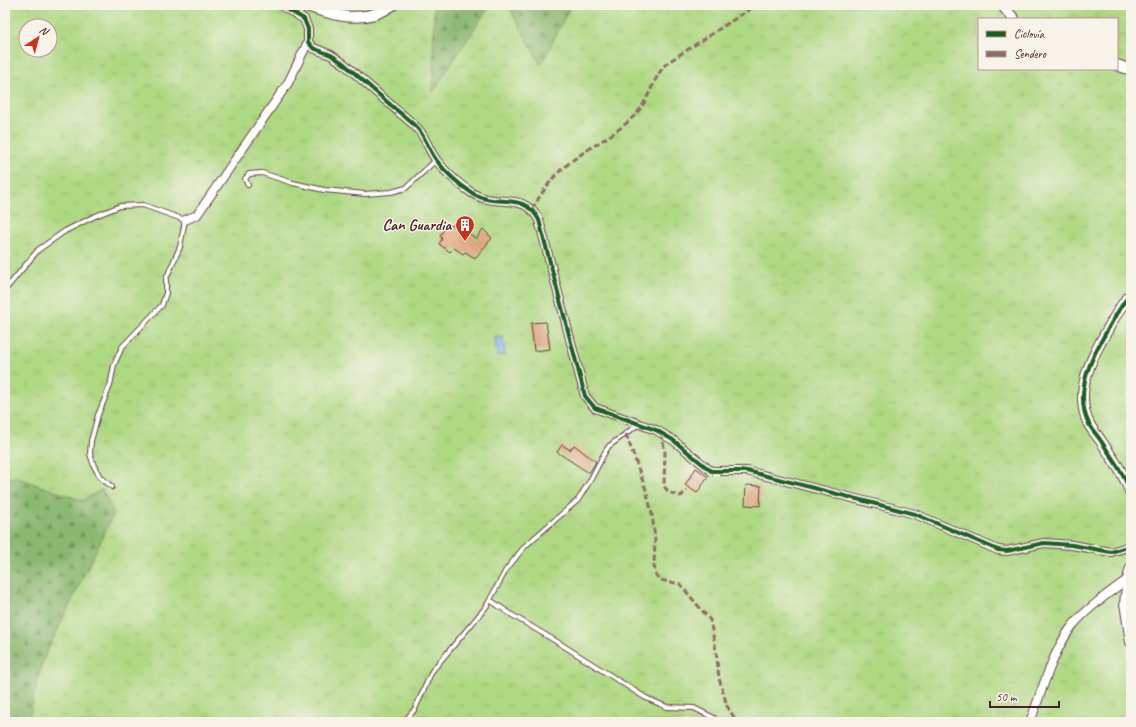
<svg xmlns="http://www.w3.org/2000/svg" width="1136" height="727" font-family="Caveat,sans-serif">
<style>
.grass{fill:url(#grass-tufts);stroke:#7c7c57;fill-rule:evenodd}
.forest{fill:url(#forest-firs);stroke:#6a6c4e}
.water{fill:#7fb8f0;stroke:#646c8e}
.building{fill:url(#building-back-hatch)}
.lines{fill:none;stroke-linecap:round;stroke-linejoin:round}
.service-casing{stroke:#633c41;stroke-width:6}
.minor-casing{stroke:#633c41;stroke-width:10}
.tertiary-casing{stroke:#633c41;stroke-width:12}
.service{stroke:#fff;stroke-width:4}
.minor{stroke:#fff;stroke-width:8}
.tertiary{stroke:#fff;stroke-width:10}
.quiet{stroke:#8d6e63;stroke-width:3;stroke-dasharray:6 3;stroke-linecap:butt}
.cycleway-casing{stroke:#f7f3e8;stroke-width:6}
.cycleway{stroke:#1b5e20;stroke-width:4}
.labels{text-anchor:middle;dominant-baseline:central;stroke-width:3;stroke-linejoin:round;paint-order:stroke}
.poi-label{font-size:16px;font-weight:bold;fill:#4a1f2b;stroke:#f7f3e8;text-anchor:end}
</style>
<defs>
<pattern id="grass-tufts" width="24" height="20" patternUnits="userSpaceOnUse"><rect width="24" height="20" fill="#afd883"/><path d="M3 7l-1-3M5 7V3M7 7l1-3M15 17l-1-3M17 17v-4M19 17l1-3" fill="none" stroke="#98b971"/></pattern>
<pattern id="forest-firs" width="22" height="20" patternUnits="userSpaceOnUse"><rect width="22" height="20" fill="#8bb871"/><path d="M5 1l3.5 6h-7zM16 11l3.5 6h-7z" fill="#74955d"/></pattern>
<pattern id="building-back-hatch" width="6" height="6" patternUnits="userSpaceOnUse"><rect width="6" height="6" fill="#e3a87f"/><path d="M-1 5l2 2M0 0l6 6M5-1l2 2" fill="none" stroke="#ba8868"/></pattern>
</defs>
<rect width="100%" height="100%" fill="#f7f3e8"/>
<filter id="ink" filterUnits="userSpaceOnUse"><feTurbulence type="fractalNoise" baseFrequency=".025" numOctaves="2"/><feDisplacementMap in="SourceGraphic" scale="8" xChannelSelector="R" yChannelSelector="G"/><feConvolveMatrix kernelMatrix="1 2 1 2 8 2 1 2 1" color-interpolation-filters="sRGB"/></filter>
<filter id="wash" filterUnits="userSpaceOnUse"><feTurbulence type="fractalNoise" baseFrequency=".012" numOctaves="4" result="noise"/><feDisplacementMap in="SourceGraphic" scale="16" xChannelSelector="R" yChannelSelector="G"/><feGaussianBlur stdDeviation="0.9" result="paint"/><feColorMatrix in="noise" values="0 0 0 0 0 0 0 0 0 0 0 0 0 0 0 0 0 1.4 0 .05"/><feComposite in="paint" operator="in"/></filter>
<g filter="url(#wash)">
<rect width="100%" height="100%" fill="#f3ddbf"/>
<path class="grass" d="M5,5H1131V722H5ZM979,19H1117V69H979ZM26,26H50V50H26Z"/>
<path class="forest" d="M434,5H490L433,92Z
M508,5H571L541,65Z
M5,477L18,478L83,501L102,489L114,513L42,662L28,722H5Z"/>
<path class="water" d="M503,337L505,355L497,356L495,338Z"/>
<g id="blocks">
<path class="building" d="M457,224L476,239L483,229L492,238L475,258L465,252L463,254L454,248L450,252L439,244L442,239L440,235L448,225L453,226Z
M546,322L550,349L534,351L531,323Z
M562,445L570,450L574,445L596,462L589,473L557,452Z
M696,468L708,477L697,493L685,485Z
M746,485L761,486L760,506L745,505Z"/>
</g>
</g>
<g filter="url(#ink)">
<use href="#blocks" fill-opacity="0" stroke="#633c41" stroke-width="1"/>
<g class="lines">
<defs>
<path id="service" d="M248,185L245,179L249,174L262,173L293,183L324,190L365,194L391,192L406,188L436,160
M5,290L38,250L65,231L93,217L120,206L143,205L185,220L180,247L166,279V293L162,305L122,347L114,365L110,386L98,415L91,441L90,454L94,466L100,477L112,487
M490,600L512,615L559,643L646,698L667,707L694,708L714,718L717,722
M404,722L415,709L432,671L486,607L506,570L525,546L578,500L591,479L605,452L609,446L639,424"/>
<path id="minor" d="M280,5L304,19L308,29V42L313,48L331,55L343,63C360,78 376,92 393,107C401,114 411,121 418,129C426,138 429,151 437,161C446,173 460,185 472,193C497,209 523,190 539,220L585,396L595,408L656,430L673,440L711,471H747L915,514L998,550L1007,551L1044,543L1072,545L1111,552L1124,548L1131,544
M185,220L197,215L288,83L308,42
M1030,722C1042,691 1051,656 1070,629C1082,612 1111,591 1128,579"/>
<path id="tertiary" d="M304,5C335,16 364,25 393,5
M1002,5L1014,19
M1117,65L1131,70
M1131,293C1122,304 1115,316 1108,329C1092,356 1073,392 1089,424C1092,430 1097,435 1101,441C1112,458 1125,475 1131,494
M1131,568L1128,579L1125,603L1131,642"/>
</defs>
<use href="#service" class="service-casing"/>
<use href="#minor" class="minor-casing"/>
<use href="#tertiary" class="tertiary-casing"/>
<use href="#service" class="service"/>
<use href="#minor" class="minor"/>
<use href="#tertiary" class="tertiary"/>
<path class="quiet" d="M532,209C539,198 546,186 555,176C577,152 610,140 633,117C649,103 652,78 667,63L756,5
M661,433L665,452L664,486C668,493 674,495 681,496L687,490
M626,434L646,490L652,514L655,539L654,566L656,575L660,580L680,584L710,620L716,650L719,678L727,706L737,722"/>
<defs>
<path id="cycleway" d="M280,5L304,19L308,29V42L313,48L331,55L343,63C360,78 376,92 393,107C401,114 411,121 418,129C426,138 429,151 437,161C446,173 460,185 472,193C497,209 523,190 539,220L585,396L595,408L656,430L673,440L711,471H747L915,514L998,550L1007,551L1044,543L1072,545L1111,552L1124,548L1131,544
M1131,293C1122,304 1115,316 1108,329C1092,356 1073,392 1089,424C1092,430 1097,435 1101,441C1112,458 1125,475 1131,494"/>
</defs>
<use href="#cycleway" class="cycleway-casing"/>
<use href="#cycleway" class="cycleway"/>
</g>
</g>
<defs>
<symbol id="building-pin" viewBox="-11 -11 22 30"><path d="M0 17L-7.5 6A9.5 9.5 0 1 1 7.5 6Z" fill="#c8321e" stroke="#f7f3e8"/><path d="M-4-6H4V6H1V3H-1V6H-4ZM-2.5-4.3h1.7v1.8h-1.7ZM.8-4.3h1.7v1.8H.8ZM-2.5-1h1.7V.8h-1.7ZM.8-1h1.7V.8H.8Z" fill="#fff"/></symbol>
</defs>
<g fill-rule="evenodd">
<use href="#building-pin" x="454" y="214" width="22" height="30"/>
</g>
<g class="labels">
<g class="poi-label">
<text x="451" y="225">Can Guardia</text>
</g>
</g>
<rect width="1136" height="727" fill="none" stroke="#f7f3e8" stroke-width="20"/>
<rect x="978" y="18" width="140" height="52" fill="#f7f3e8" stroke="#b29e9c"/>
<rect x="986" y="31" width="20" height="6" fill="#1b5e20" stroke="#b29e9c"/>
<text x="1014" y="38" font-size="12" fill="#4a1f2b">Ciclovía</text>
<rect x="986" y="51" width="20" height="6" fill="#8d6e63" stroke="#b29e9c"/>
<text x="1014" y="58" font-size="12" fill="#4a1f2b">Sendero</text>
<g transform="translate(38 38) rotate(36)"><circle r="19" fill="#f7f3e8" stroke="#b29e9c"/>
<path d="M0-3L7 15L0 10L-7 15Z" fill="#c8321e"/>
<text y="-6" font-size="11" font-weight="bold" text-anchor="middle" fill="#4a1f2b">N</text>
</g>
<path d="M990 701v6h69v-6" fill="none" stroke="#4a1f2b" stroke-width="2"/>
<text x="996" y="701" font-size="12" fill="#4a1f2b" stroke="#f7f3e8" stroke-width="3" paint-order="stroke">50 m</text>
</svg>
